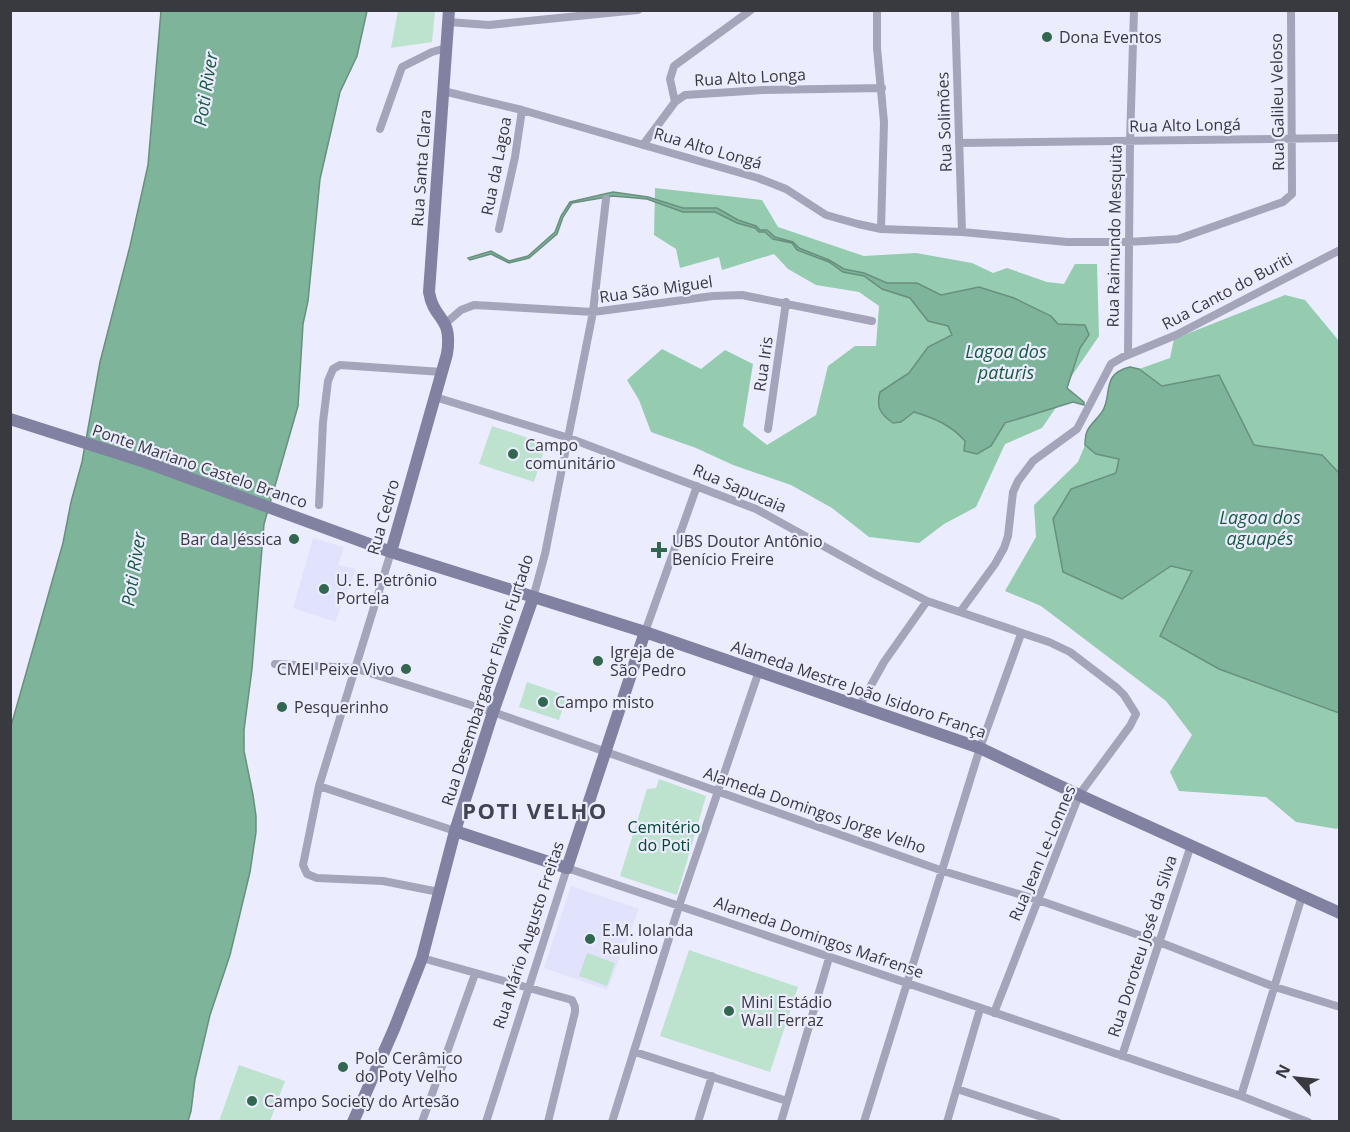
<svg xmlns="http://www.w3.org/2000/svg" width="1350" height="1132" font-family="'Open Sans',sans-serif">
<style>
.built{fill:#e1e2fc}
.green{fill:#bde2ce}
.forest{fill:#95ccb0}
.water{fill:#7eb499;stroke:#698f7e;stroke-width:1.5}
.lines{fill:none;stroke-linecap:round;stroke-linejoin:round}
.street{stroke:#a4a5bb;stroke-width:8}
.secondary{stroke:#8182a1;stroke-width:12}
.poi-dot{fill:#30674e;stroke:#ebecfe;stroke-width:2}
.labels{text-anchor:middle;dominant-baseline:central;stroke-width:4.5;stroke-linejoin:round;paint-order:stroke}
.poi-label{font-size:16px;fill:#393940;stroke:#ebecfe;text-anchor:start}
.street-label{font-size:16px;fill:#393940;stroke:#ebecfe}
.park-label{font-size:16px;fill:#00482f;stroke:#ebecfe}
.water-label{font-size:18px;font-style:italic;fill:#17593f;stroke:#ebecfe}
.district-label{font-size:22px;font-weight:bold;letter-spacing:1.5px;fill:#434452;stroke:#ebecfe}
</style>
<rect width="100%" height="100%" fill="#ebecfe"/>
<path class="built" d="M313,538L344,547L338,565L356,569L335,622L293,608Z
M571,886L639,909L607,990L544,968Z"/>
<path class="green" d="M398,11H435L432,42L391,48Z
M492,426L546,444L534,482L479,464Z
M527,682L567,696L559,720L519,707Z
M659,779L706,796L677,895L620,876L647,789L656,788Z
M689,950L798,987L770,1072L660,1036Z
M587,953L615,963L607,986L579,976Z
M239,1065L285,1081L270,1121H219Z"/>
<path class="forest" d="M655,188L762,200L778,227L864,256L916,253L972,263L993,273L1007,268L1047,282L1064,284L1075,264H1097L1099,336L1071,377L1085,325L1058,324L1051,316L979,287L941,295L917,284L928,321L948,326L952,335L928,347L909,373L880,392L901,422L914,412L932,418L956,431L965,442L991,446L1005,424L1057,406L1042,428L1005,444L976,507L944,524L919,543L869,537L832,508L791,485L733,465L696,448L651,432L639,400L627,380L662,349L701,369L725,350L753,364L743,426L767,445L816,415L828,366L855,346H876L879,306L859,292L816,285L788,269L774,254L722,270L719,257L680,268L676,249L654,235Z
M1285,295L1305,300L1339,341V473L1322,455L1254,445L1219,375L1162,386L1139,369L1170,358L1174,339Z
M1085,445L1096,454L1119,459L1116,473L1071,489L1122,599L1171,566L1193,571L1219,669L1339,713V826L1337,829L1296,822L1266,797L1179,791L1170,772L1192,735L1166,701L1041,606L1005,591L1036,537L1034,505L1078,462Z"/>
<path class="water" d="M161,11H367L357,56L340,92L320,179L308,301L303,324L298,406L264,524L252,669L244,730V751L253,795L256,816V832L250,872L230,955L210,1015L195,1079L191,1111L188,1121L11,1122V726L63,543L71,502L82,462L100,362L130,246L148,165Z
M613,192L648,197L683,208H717L738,220L756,226L760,230H767L775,237L793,242L799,248L829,260L844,269L864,273L887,283H917L941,295L979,287L1014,298L1051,316L1058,324L1085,325L1089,335L1080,348L1067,388L1084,402V405L1073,402L1005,423L991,446L977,454L964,451L965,441C951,425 934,418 914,412L901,422L893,423C880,414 876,407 880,392L909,373L928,347L952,335L948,326L928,321L910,298L882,289L864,276L843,272L829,262L797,250L792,243L773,239L765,232H759L755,228L737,223L715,212H683L647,199L613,196L572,203L563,217L557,234L529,258L509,263L491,254L470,260L468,258L491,251L509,261L528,256L555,232L561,216L570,202Z
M1130,367L1139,369L1162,386L1219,375L1254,445L1322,455L1339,473V713L1219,669L1160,636L1192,571L1171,566L1122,599L1063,572L1053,519L1071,489L1116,473L1119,459L1096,454L1085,445C1085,426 1092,426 1102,412C1113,396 1100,374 1130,367Z"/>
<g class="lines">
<path class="street" d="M877,10V48L884,122L881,229
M955,10L962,232
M448,22L489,25L638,10
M443,91L522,110L758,178L786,189L826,215L858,224L881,229L962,232L1067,242H1128L1178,239L1283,202L1292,194L1291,10
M675,102L670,79L674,66L751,10
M380,129L402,67L432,52L446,48
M959,143L1340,138
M643,145L675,102L685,95L763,90L882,88
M499,229L515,157L522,110
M446,323L461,310L474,305L593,312L713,296L742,295L872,321
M1128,355L1130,141L1134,10
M435,397L569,438L756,509L876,575L927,601L1049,642L1070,652L1117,688L1124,695L1136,714L1130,726L1079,795L994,1013
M768,429L786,302
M319,505L323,422L328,381L333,369L340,365L442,372
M391,552L319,786L303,865L307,874L317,878L383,881L439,892
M533,598L545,554L593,312L606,199
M960,612L995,564L1004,548L1008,536L1013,492L1018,481L1033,461L1077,429L1111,364L1123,357L1176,335L1340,250
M645,632L697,486
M275,664L354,668L493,712L943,871L1038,900L1159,942L1275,987L1340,1007
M860,705L884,662L927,601
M319,786L455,831
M422,958L572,1000L575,1007V1012L548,1122
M635,1052L787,1101
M1122,1056L1191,845
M957,1089L1057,1122
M1241,1096L1302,896
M422,1122L475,974
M486,1122L567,868L1241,1096L1308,1122
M612,1122L679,906L759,671
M698,1122L712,1076
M781,1122L829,958
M864,1122L980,748L1021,634
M947,1122L980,1009"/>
<path class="secondary" d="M10,419L145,462L391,552L645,632L980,748L1079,795L1340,913
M391,552L447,354C453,315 434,322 429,292L449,10
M455,831L567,868L645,632
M353,1122L394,1029L422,958L455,831L493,712L533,598"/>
</g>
<g class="poi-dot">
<circle cx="1047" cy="37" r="6"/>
<circle cx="513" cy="454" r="6"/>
<circle cx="294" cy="539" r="6"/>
<path d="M656 541h6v6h6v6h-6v6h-6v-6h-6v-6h6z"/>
<circle cx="324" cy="589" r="6"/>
<circle cx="598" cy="661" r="6"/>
<circle cx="406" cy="669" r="6"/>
<circle cx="543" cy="702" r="6"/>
<circle cx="282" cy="707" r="6"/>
<circle cx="590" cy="939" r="6"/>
<circle cx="729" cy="1011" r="6"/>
<circle cx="343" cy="1067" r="6"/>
<circle cx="252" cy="1101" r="6"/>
</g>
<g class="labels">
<g class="poi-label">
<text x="1059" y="37">Dona Eventos</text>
<text x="525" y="445">Campo<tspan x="525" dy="18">comunitário</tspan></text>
<text x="282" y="539" text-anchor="end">Bar da Jéssica</text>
<text x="672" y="541">UBS Doutor Antônio<tspan x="672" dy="18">Benício Freire</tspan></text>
<text x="336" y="580">U. E. Petrônio<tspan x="336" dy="18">Portela</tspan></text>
<text x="610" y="652">Igreja de<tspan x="610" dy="18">São Pedro</tspan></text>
<text x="394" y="669" text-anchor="end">CMEI Peixe Vivo</text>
<text x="555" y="702">Campo misto</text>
<text x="294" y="707">Pesquerinho</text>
<text x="602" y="930">E.M. Iolanda<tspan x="602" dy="18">Raulino</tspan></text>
<text x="741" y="1002">Mini Estádio<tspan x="741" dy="18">Wall Ferraz</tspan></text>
<text x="355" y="1058">Polo Cerâmico<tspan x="355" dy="18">do Poty Velho</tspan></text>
<text x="264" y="1101">Campo Society do Artesão</text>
</g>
<g class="street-label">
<text transform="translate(750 77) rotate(-3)">Rua Alto Longa</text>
<text transform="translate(1277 102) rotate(-91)">Rua Galileu Veloso</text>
<text transform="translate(944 122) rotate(-92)">Rua Solimões</text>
<text transform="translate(1185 125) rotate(-1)">Rua Alto Longá</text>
<text transform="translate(708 148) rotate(16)">Rua Alto Longá</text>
<text transform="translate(496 166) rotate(-79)">Rua da Lagoa</text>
<text transform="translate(421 168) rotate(-86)">Rua Santa Clara</text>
<text transform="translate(1114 236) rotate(-89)">Rua Raimundo Mesquita</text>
<text transform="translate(656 289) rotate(-8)">Rua São Miguel</text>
<text transform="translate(1227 291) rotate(-28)">Rua Canto do Buriti</text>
<text transform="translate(763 364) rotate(-82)">Rua Iris</text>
<text transform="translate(200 466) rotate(19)">Ponte Mariano Castelo Branco</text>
<text transform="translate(740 488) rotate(23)">Rua Sapucaia</text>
<text transform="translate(383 517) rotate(-74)">Rua Cedro</text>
<text transform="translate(487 680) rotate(-72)">Rua Desembargador Flavio Furtado</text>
<text transform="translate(859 689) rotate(19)">Alameda Mestre João Isidoro França</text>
<text transform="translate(815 810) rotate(19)">Alameda Domingos Jorge Velho</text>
<text transform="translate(1042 853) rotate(-67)">Rua Jean Le-Lonnes</text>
<text transform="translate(528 935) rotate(-72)">Rua Mário Augusto Freitas</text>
<text transform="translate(819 937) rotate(19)">Alameda Domingos Mafrense</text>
<text transform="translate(1142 946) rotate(-72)">Rua Doroteu José da Silva</text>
</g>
<g class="park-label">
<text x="664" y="827">Cemitério<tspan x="664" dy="18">do Poti</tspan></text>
</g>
<g class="water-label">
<text transform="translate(205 89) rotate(-81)">Poti River</text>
<text x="1006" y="351">Lagoa dos<tspan x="1006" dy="21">paturis</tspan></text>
<text x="1260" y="517">Lagoa dos<tspan x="1260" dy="21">aguapés</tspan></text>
<text transform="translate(133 569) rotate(-81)">Poti River</text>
</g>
<g class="district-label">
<text x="535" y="810">POTI VELHO</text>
</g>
</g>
<rect width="1350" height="1132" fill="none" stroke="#393940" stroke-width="24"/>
<g transform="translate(1296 1078) rotate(297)" stroke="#ebecfe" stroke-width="4.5" paint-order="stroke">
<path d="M0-4.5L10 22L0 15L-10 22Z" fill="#393940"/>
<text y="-9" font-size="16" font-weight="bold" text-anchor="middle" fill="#393940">N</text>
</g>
</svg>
